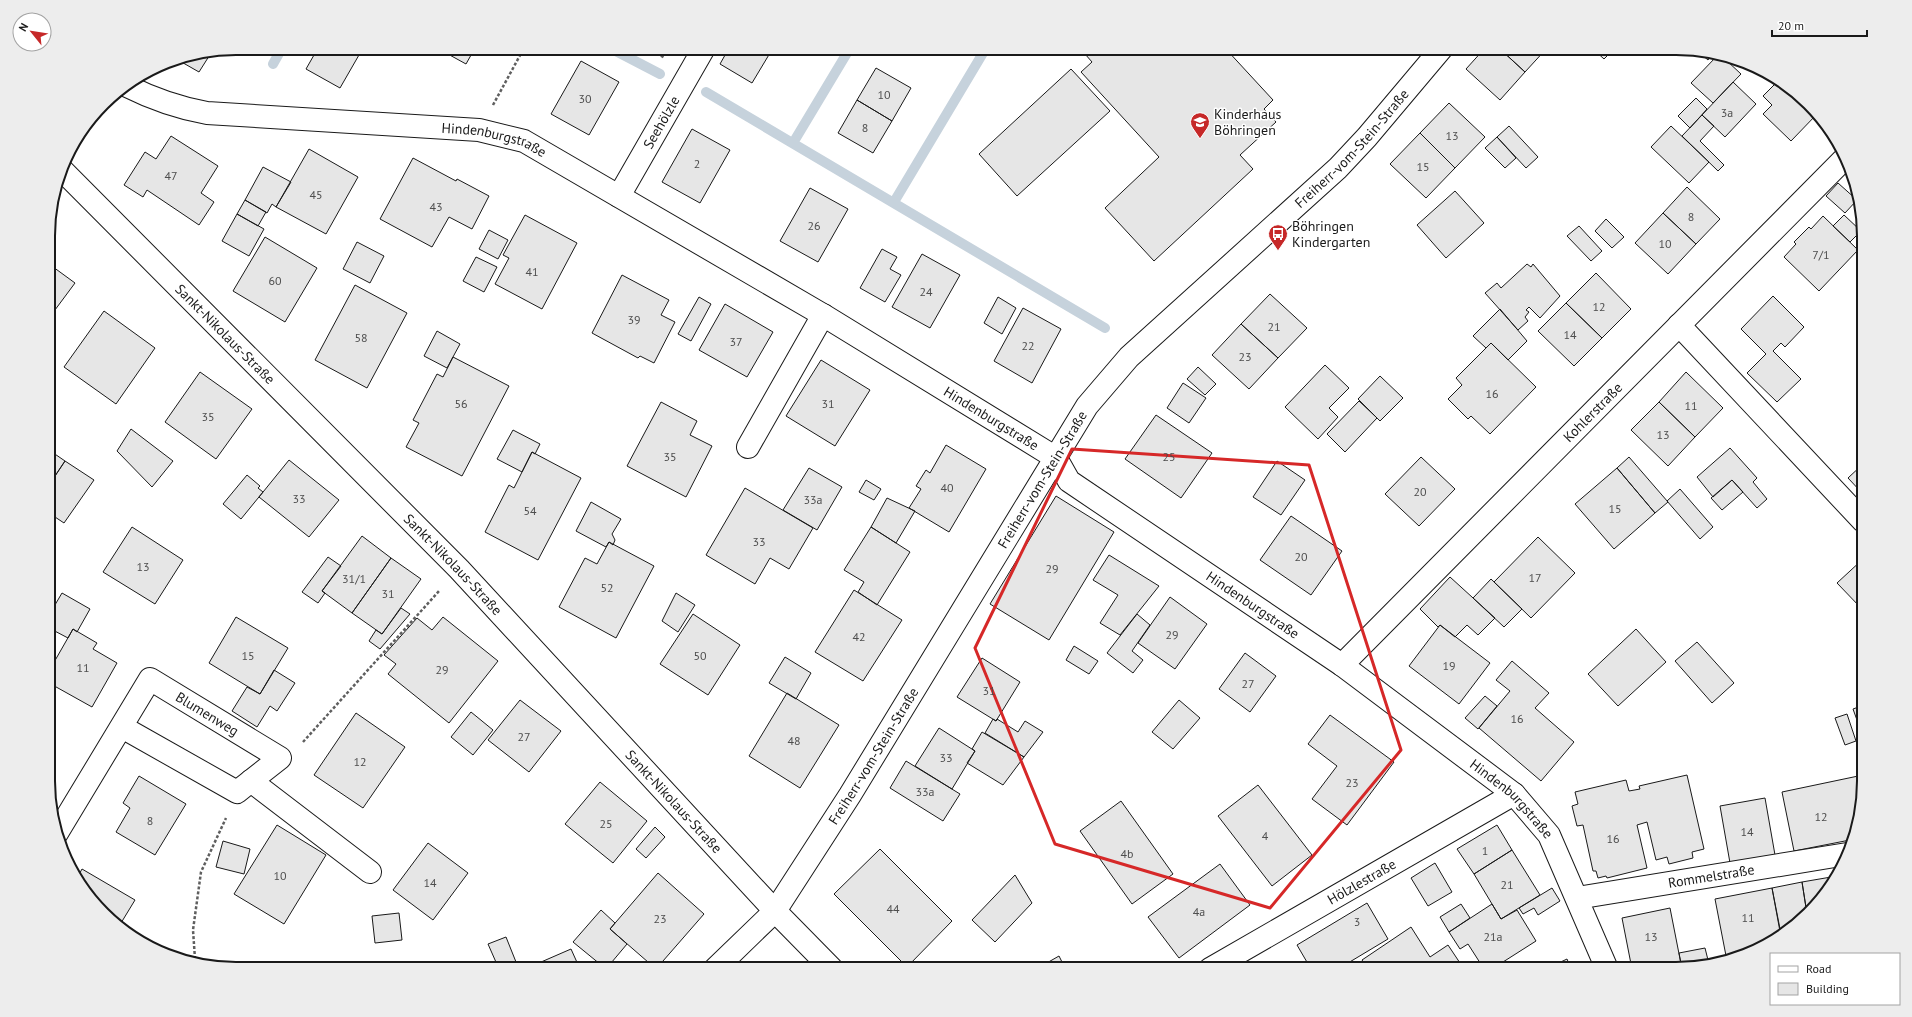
<svg xmlns="http://www.w3.org/2000/svg" width="1912" height="1017" font-family="'PT Sans',sans-serif">
<style>
.green{fill:#e0efe3;stroke:#6a6a6a}
.lines{fill:none;stroke-linecap:round;stroke-linejoin:round}
.stream{stroke:#c6d2dc;stroke-width:10}
.building{fill:#e6e6e6;stroke:#1a1a1a}
.minor-casing{stroke:#1a1a1a;stroke-width:24}
.path{stroke:#5f5f5f;stroke-width:2.5;stroke-dasharray:3 2;stroke-linecap:butt}
.minor{stroke:#fff;stroke-width:22}
.marked{fill:none;stroke:#d62828;stroke-width:3;stroke-linejoin:round}
.labels{text-anchor:middle;dominant-baseline:central;stroke-width:3;stroke-linejoin:round;paint-order:stroke}
.number-label{font-size:12px;fill:#4d4d4d}
.poi-label{font-size:14px;fill:#1a1a1a;stroke:#fff;text-anchor:start}
.street-label{font-size:14px;fill:#1a1a1a;stroke:#fff}
.rim{fill:none;stroke:#1a1a1a;stroke-width:2}
</style>
<rect width="100%" height="100%" fill="#fff"/>
<path class="green" d="M766,964L790,965L794,969H759Z"/>
<g class="lines">
<path class="stream" d="M610,48L660,74
M273,64L282,48
M706,92L1105,328
M793,143L850,48
M894,202L986,48"/>
</g>
<path class="building" d="M318,48H363L340,88L306,69Z
M437,48H475L466,64Z
M729,48H761L770,53L752,83L720,64Z
M761,48H773L770,53Z
M946,48H954L952,52Z
M1091,48H1225L1273,100L1264,109L1276,122L1240,155L1253,169L1154,261L1105,208L1159,157L1081,72L1092,62L1085,54Z
M1485,48H1499L1525,72L1500,100L1466,69Z
M1499,48H1547L1525,72Z
M1570,48H1579L1575,52Z
M1592,48H1615L1604,59Z
M211,53L199,72L178,60Z
M1701,54L1711,56L1708,60Z
M1716,57L1726,60L1741,74L1713,103L1691,83Z
M581,61L619,82L589,135L551,114Z
M876,68L911,88L892,121L857,100Z
M1071,69L1110,111L1017,196L979,154Z
M1733,82L1756,104L1725,137L1702,115Z
M1777,82L1786,91L1789,88L1800,95L1817,114L1791,141L1763,114L1772,105L1763,96Z
M1696,98L1707,109L1690,128L1678,116Z
M857,100L892,121L873,153L838,133Z
M1449,103L1485,137L1455,168L1420,133Z
M1702,115L1714,126L1700,141L1724,165L1718,171L1682,136Z
M1509,126L1538,157L1526,168L1497,137Z
M1671,126L1709,162L1689,183L1651,147Z
M692,129L730,150L700,203L662,182Z
M1420,133L1455,168L1426,198L1390,164Z
M171,136L218,166L201,193L214,202L199,225L147,190L143,197L124,185L145,152L156,159Z
M1497,137L1516,158L1505,168L1485,148Z
M309,149L358,177L326,234L276,207Z
M413,158L456,181L457,179L489,196L472,229L449,217L432,247L380,219Z
M263,167L291,182L276,207L272,204L267,213L245,200Z
M1838,183L1857,200L1845,213L1826,196Z
M1687,187L1720,219L1696,244L1663,213Z
M810,188L848,209L818,262L780,241Z
M1455,191L1484,223L1446,258L1417,225Z
M245,200L266,212L258,226L237,214Z
M1858,200L1862,210L1855,204Z
M1663,213L1696,244L1668,274L1635,243Z
M237,214L264,229L249,256L222,241Z
M525,215L577,243L542,309L495,284L509,258L503,255Z
M1844,215L1861,231L1850,242L1833,226Z
M1823,216L1858,250L1819,291L1784,257L1796,244L1794,242L1809,227L1811,229Z
M1606,219L1624,237L1612,248L1595,231Z
M1579,226L1602,251L1591,261L1567,236Z
M489,230L508,240L498,259L479,249Z
M265,237L317,268L285,322L233,291Z
M357,242L384,256L370,283L343,269Z
M882,249L897,257L890,269L901,275L885,302L860,288Z
M922,254L960,275L930,328L892,307Z
M476,257L497,267L484,292L463,281Z
M49,264L75,283L49,318Z
M1527,264L1531,267L1533,264L1560,296L1540,318L1529,307L1526,310L1529,312L1525,317L1528,321L1518,330L1485,293L1497,283L1501,288Z
M1863,265V279L1856,272Z
M1596,273L1631,309L1602,338L1566,303Z
M622,275L669,300L661,315L675,322L654,363L640,356L638,358L592,333Z
M355,285L407,313L367,388L315,360Z
M1270,294L1307,328L1278,358L1241,324Z
M1773,296L1804,327L1785,347L1781,343L1773,351L1801,379L1777,402L1747,373L1766,354L1741,329Z
M699,297L711,304L691,341L678,334Z
M998,297L1016,308L1002,334L984,323Z
M1566,303L1602,338L1574,366L1538,331Z
M725,304L773,332L747,377L699,350Z
M1023,308L1061,329L1032,383L994,361Z
M1500,309L1527,341L1508,360L1491,343L1486,348L1473,336Z
M104,311L155,348L116,404L64,367Z
M1241,324L1278,358L1249,389L1212,355Z
M437,331L460,344L447,368L424,356Z
M1491,343L1536,387L1490,434L1471,416L1468,419L1448,399L1462,385L1456,378Z
M453,357L509,386L462,476L406,447L419,423L413,420L437,374L443,377Z
M821,360L870,390L835,446L786,416Z
M1325,365L1349,388L1329,408L1338,417L1318,439L1285,407Z
M1198,367L1216,384L1205,395L1187,379Z
M200,372L252,409L216,459L165,422Z
M1686,372L1723,408L1695,437L1659,402Z
M1380,376L1403,398L1380,421L1358,399Z
M1183,383L1206,398L1189,423L1167,408Z
M1359,401L1377,418L1345,452L1327,434Z
M661,402L697,421L690,435L712,446L686,497L627,466Z
M1659,402L1695,437L1668,466L1631,430Z
M1156,415L1212,453L1181,498L1125,459Z
M131,429L173,461L152,487L117,451Z
M513,430L540,444L535,454L532,452L522,472L497,459Z
M946,445L986,469L949,532L909,508L921,489L916,486L926,470L930,473Z
M1730,448L1757,478L1753,482L1767,499L1757,508L1732,480L1713,497L1697,477Z
M49,450L65,461L49,485Z
M532,452L581,478L538,560L485,532L509,485L514,488Z
M1421,457L1455,489L1419,526L1385,494Z
M1629,457L1668,502L1655,513L1617,468Z
M289,460L339,500L309,537L259,497Z
M65,461L94,480L64,523L49,513V485Z
M1277,461L1305,480L1281,515L1253,497Z
M1863,464V494L1848,478Z
M809,468L842,487L817,530L783,510Z
M1617,468L1655,513L1614,549L1575,504Z
M247,475L260,486L258,488L263,492L241,519L223,504Z
M866,480L881,489L874,500L859,492Z
M1732,480L1743,492L1722,510L1711,498Z
M745,488L813,528L789,569L770,558L755,584L706,555Z
M1680,489L1713,527L1700,539L1667,501Z
M1056,496L1114,532L1049,640L990,604Z
M887,498L915,511L896,543L871,527Z
M591,502L621,519L612,534L615,540L613,545L609,542L606,547L576,531Z
M1291,516L1342,551L1311,595L1260,560Z
M132,527L183,560L155,604L103,572Z
M871,527L910,552L877,605L858,592L864,582L844,570Z
M362,536L391,558L352,613L322,591Z
M1538,537L1575,573L1531,618L1494,582Z
M609,542L654,566L616,638L559,607L585,558L597,564Z
M1109,555L1159,586L1120,635L1100,623L1118,595L1093,580Z
M328,557L341,566L322,591L325,593L318,603L302,592Z
M391,558L421,579L382,634L352,613Z
M1863,559L1864,605L1861,608L1837,583Z
M1450,577L1495,618L1478,635L1467,625L1455,637L1440,625L1438,627L1420,609Z
M1491,579L1522,609L1504,627L1473,598Z
M854,590L902,620L863,681L815,652Z
M49,593L54,596L49,604Z
M62,593L90,609L77,632L73,629L68,638L49,628V615Z
M676,593L695,605L678,632L662,621Z
M1170,597L1207,624L1175,669L1138,643Z
M401,608L410,614L380,649L369,641L376,630L382,634Z
M693,614L740,645L708,695L660,664Z
M1137,614L1150,625L1132,651L1143,660L1133,673L1107,653Z
M236,617L288,648L260,694L209,663Z
M443,617L498,661L449,723L388,674L396,664L384,655L417,618L432,630Z
M1440,625L1490,663L1459,704L1409,666Z
M73,629L97,643L93,649L117,663L92,707L49,683V671Z
M1636,629L1666,662L1618,706L1588,674Z
M1697,642L1734,683L1712,703L1675,661Z
M1074,646L1098,661L1089,674L1066,660Z
M1245,653L1276,676L1250,712L1219,689Z
M785,657L811,673L796,699L769,683Z
M982,658L1020,682L996,721L957,697Z
M1512,661L1549,693L1535,708L1574,742L1541,781L1479,728L1510,691L1496,680Z
M274,670L295,683L277,711L270,706L257,727L232,711L247,687L260,694Z
M787,693L839,725L800,788L749,756Z
M1485,696L1497,706L1478,729L1465,718Z
M520,700L561,731L529,772L488,740Z
M1179,700L1200,718L1173,749L1152,732Z
M1864,705V733L1862,734L1853,709Z
M471,712L493,730L473,755L451,737Z
M356,713L405,747L363,808L314,775Z
M1847,714L1856,741L1845,745L1835,718Z
M1330,715L1394,762L1347,825L1312,799L1337,766L1308,744Z
M993,719L996,721L997,719L1018,732L1025,721L1043,732L1024,757L985,733Z
M939,728L975,751L952,789L915,766Z
M982,732L1024,757L1003,785L967,763L975,751L972,749Z
M906,761L960,794L943,821L890,788Z
M1687,775L1704,849L1692,852L1693,858L1669,864L1667,857L1656,860L1647,822L1637,825L1647,868L1607,878L1606,876L1598,878L1596,871H1593L1583,825L1577,826L1572,806L1578,804L1575,792L1626,780L1629,791L1640,789L1639,786Z
M1863,775L1864,781L1850,840L1794,851L1782,792Z
M139,776L186,804L155,855L116,832L130,808L123,803Z
M600,782L647,821L613,863L565,824Z
M1258,785L1312,855L1272,886L1218,816Z
M1765,798L1775,855L1730,863L1720,806Z
M1121,801L1173,874L1132,904L1080,831Z
M277,825L326,855L284,924L234,894Z
M1497,825L1512,850L1474,874L1457,849Z
M655,827L665,837L646,858L636,849Z
M223,841L250,849L244,874L216,867Z
M428,843L468,873L433,920L393,890Z
M880,849L952,921L907,967L834,894Z
M1512,850L1540,895L1501,919L1474,874Z
M1435,863L1452,892L1428,906L1411,878Z
M1220,864L1250,905L1179,958L1148,917Z
M82,869L135,900L121,923L87,895L77,878Z
M658,873L704,914L656,969L610,929Z
M1015,875L1032,903L995,942L972,920Z
M1837,876L1817,905L1807,914L1802,882Z
M1802,882L1807,914L1784,934H1781L1772,888Z
M1552,888L1560,901L1538,915L1534,908L1523,914L1519,908Z
M1772,888L1781,937L1736,959L1727,961L1715,899Z
M1367,903L1388,939L1338,969H1311L1297,945Z
M1461,904L1470,918L1449,932L1440,917Z
M1492,904L1501,919L1517,910L1536,941L1492,969H1484L1468,944L1460,949L1449,932Z
M1670,908L1682,969H1635L1634,963L1631,964L1622,918Z
M601,910L615,923L610,929L627,944L606,969L573,942Z
M399,913L402,940L375,943L372,916Z
M1411,927L1430,957L1448,945L1464,969H1368L1362,960Z
M506,937L518,967L514,969H499L488,944Z
M1705,948L1709,964L1682,969L1679,953Z
M571,949L580,969H525Z
M1059,956L1064,966L1059,969H1048L1045,964Z
M1567,959L1571,969H1546Z
M967,962L974,969H960Z
M1265,963L1269,969H1255Z
M421,965V969H404Z"/>
<g class="lines">
<defs>
<g id="minor">
<path id="s1" d="M127,86C153,99 179,108 207,113L479,130L524,141L823,315L1056,458L1069,481L1342,665L1514,794L1549,835L1607,969"/>
<path id="s2" d="M63,171L459,569L775,911L832,969"/>
<path id="s3" d="M619,196L704,48"/>
<path d="M1679,325L1863,521"/>
<path d="M748,447L823,315"/>
<path id="s4" d="M1342,665L1843,160"/>
<path d="M251,781L370,872"/>
<path id="s5" d="M57,833L150,679L280,758L237,792L122,727"/>
<path id="s6" d="M1577,898L1847,854"/>
<path id="s7" d="M715,969L775,911L850,795L1087,406L1129,357L1338,168L1367,137L1442,48"/>
<path id="s8" d="M1210,969L1514,794"/>
</g>
</defs>
<use href="#minor" class="minor-casing"/>
<path class="path" d="M648,48L665,58
M493,105L524,48
M303,742L440,590
M195,959L193,930L201,872L226,818"/>
<use href="#minor" class="minor"/>
</g>
<path class="marked" d="M1072,449L1309,465L1401,750L1270,908L1055,844L975,648Z"/>
<defs>
<symbol id="school-pin" viewBox="-11 -11 22 30"><path d="M0 17L-7.5 6A9.5 9.5 0 1 1 7.5 6Z" fill="#c62828" stroke="#fff"/><path d="M0-5L7-2L0 1L-7-2ZM-4 1L0 2.5L4 1V4Q0 6-4 4Z" fill="#fff"/></symbol>
<symbol id="bus-pin" viewBox="-11 -11 22 30"><path d="M0 17L-7.5 6A9.5 9.5 0 1 1 7.5 6Z" fill="#c62828" stroke="#fff"/><path d="M-5-6H5V4H4V6H2V4H-2V6H-4V4H-5ZM-3.5-4V0h7V-4ZM-3.5 1.2v1.5H-2V1.2ZM2 1.2v1.5H3.5V1.2Z" fill="#fff"/></symbol>
</defs>
<g fill-rule="evenodd">
<use href="#school-pin" x="1189" y="111" width="22" height="30"/>
<use href="#bus-pin" x="1267" y="223" width="22" height="30"/>
</g>
<g class="labels">
<g class="number-label">
<text x="884" y="94">10</text>
<text x="585" y="98">30</text>
<text x="1727" y="112">3a</text>
<text x="865" y="127">8</text>
<text x="1452" y="135">13</text>
<text x="697" y="163">2</text>
<text x="1423" y="166">15</text>
<text x="171" y="175">47</text>
<text x="316" y="194">45</text>
<text x="436" y="206">43</text>
<text x="1691" y="216">8</text>
<text x="814" y="225">26</text>
<text x="1665" y="243">10</text>
<text x="1821" y="254">7/1</text>
<text x="532" y="271">41</text>
<text x="275" y="280">60</text>
<text x="926" y="291">24</text>
<text x="1599" y="306">12</text>
<text x="634" y="319">39</text>
<text x="1274" y="326">21</text>
<text x="1570" y="334">14</text>
<text x="361" y="337">58</text>
<text x="736" y="341">37</text>
<text x="1028" y="345">22</text>
<text x="1245" y="356">23</text>
<text x="1492" y="393">16</text>
<text x="461" y="403">56</text>
<text x="828" y="403">31</text>
<text x="1691" y="405">11</text>
<text x="208" y="416">35</text>
<text x="1663" y="434">13</text>
<text x="670" y="456">35</text>
<text x="1169" y="456">25</text>
<text x="947" y="487">40</text>
<text x="1420" y="491">20</text>
<text x="299" y="498">33</text>
<text x="813" y="499">33a</text>
<text x="1615" y="508">15</text>
<text x="530" y="510">54</text>
<text x="759" y="541">33</text>
<text x="1301" y="556">20</text>
<text x="143" y="566">13</text>
<text x="1052" y="568">29</text>
<text x="1535" y="577">17</text>
<text x="354" y="578">31/1</text>
<text x="607" y="587">52</text>
<text x="388" y="593">31</text>
<text x="1172" y="634">29</text>
<text x="859" y="636">42</text>
<text x="248" y="655">15</text>
<text x="700" y="655">50</text>
<text x="1449" y="665">19</text>
<text x="83" y="667">11</text>
<text x="442" y="669">29</text>
<text x="1248" y="683">27</text>
<text x="989" y="690">31</text>
<text x="1517" y="718">16</text>
<text x="524" y="736">27</text>
<text x="794" y="740">48</text>
<text x="946" y="757">33</text>
<text x="360" y="761">12</text>
<text x="1352" y="782">23</text>
<text x="925" y="791">33a</text>
<text x="1821" y="816">12</text>
<text x="150" y="820">8</text>
<text x="606" y="823">25</text>
<text x="1747" y="831">14</text>
<text x="1265" y="835">4</text>
<text x="1613" y="838">16</text>
<text x="1485" y="850">1</text>
<text x="1127" y="853">4b</text>
<text x="280" y="875">10</text>
<text x="430" y="882">14</text>
<text x="1507" y="884">21</text>
<text x="893" y="908">44</text>
<text x="1199" y="911">4a</text>
<text x="1748" y="917">11</text>
<text x="660" y="918">23</text>
<text x="1357" y="921">3</text>
<text x="1493" y="936">21a</text>
<text x="1651" y="936">13</text>
</g>
<g class="poi-label">
<text x="1214" y="114">Kinderhaus<tspan x="1214" dy="16">Böhringen</tspan></text>
<text x="1292" y="226">Böhringen<tspan x="1292" dy="16">Kindergarten</tspan></text>
</g>
<g class="street-label">
<text stroke="none"><textPath href="#s3" startOffset="85">Seehölzle</textPath></text>
<text stroke="none"><textPath href="#s1" startOffset="374">Hindenburgstraße</textPath></text>
<text stroke="none"><textPath href="#s7" startOffset="1047">Freiherr-vom-Stein-Straße</textPath></text>
<text stroke="none"><textPath href="#s2" startOffset="230">Sankt-Nikolaus-Straße</textPath></text>
<text stroke="none"><textPath href="#s4" startOffset="356">Kohlerstraße</textPath></text>
<text stroke="none"><textPath href="#s1" startOffset="947">Hindenburgstraße</textPath></text>
<text stroke="none"><textPath href="#s7" startOffset="591">Freiherr-vom-Stein-Straße</textPath></text>
<text stroke="none"><textPath href="#s2" startOffset="554">Sankt-Nikolaus-Straße</textPath></text>
<text stroke="none"><textPath href="#s1" startOffset="1271">Hindenburgstraße</textPath></text>
<text stroke="none"><textPath href="#s5" startOffset="247">Blumenweg</textPath></text>
<text stroke="none"><textPath href="#s7" startOffset="267">Freiherr-vom-Stein-Straße</textPath></text>
<text stroke="none"><textPath href="#s2" startOffset="878">Sankt-Nikolaus-Straße</textPath></text>
<text stroke="none"><textPath href="#s1" startOffset="1595">Hindenburgstraße</textPath></text>
<text stroke="none"><textPath href="#s6" startOffset="136">Rommelstraße</textPath></text>
<text stroke="none"><textPath href="#s8" startOffset="175">Hölzlestraße</textPath></text>
</g>
</g>
<path d="M0 0H1912V1017H0ZM236 55H1676A181 181 0 0 1 1857 236V781A181 181 0 0 1 1676 962H236A181 181 0 0 1 55 781V236A181 181 0 0 1 236 55Z" fill="#ededed" fill-rule="evenodd"/>
<path class="rim" d="M236 55H1676A181 181 0 0 1 1857 236V781A181 181 0 0 1 1676 962H236A181 181 0 0 1 55 781V236A181 181 0 0 1 236 55Z"/>
<rect x="1770" y="953" width="130" height="52" fill="#ffffff" stroke="#a3a3a3"/>
<rect x="1778" y="966" width="20" height="6" fill="#ffffff" stroke="#a3a3a3"/>
<text x="1806" y="973" font-size="12" fill="#1a1a1a">Road</text>
<rect x="1778" y="983" width="20" height="12" fill="#e6e6e6" stroke="#a3a3a3"/>
<text x="1806" y="993" font-size="12" fill="#1a1a1a">Building</text>
<g transform="translate(32 32) rotate(300)"><circle r="19" fill="#ffffff" stroke="#a3a3a3"/>
<path d="M0-3L7 15L0 10L-7 15Z" fill="#c62828"/>
<text y="-6" font-size="11" font-weight="bold" text-anchor="middle" fill="#1a1a1a">N</text>
</g>
<path d="M1772 30v6h95v-6" fill="none" stroke="#1a1a1a" stroke-width="2"/>
<text x="1778" y="30" font-size="12" fill="#1a1a1a" stroke="#ffffff" stroke-width="3" paint-order="stroke">20 m</text>
</svg>
